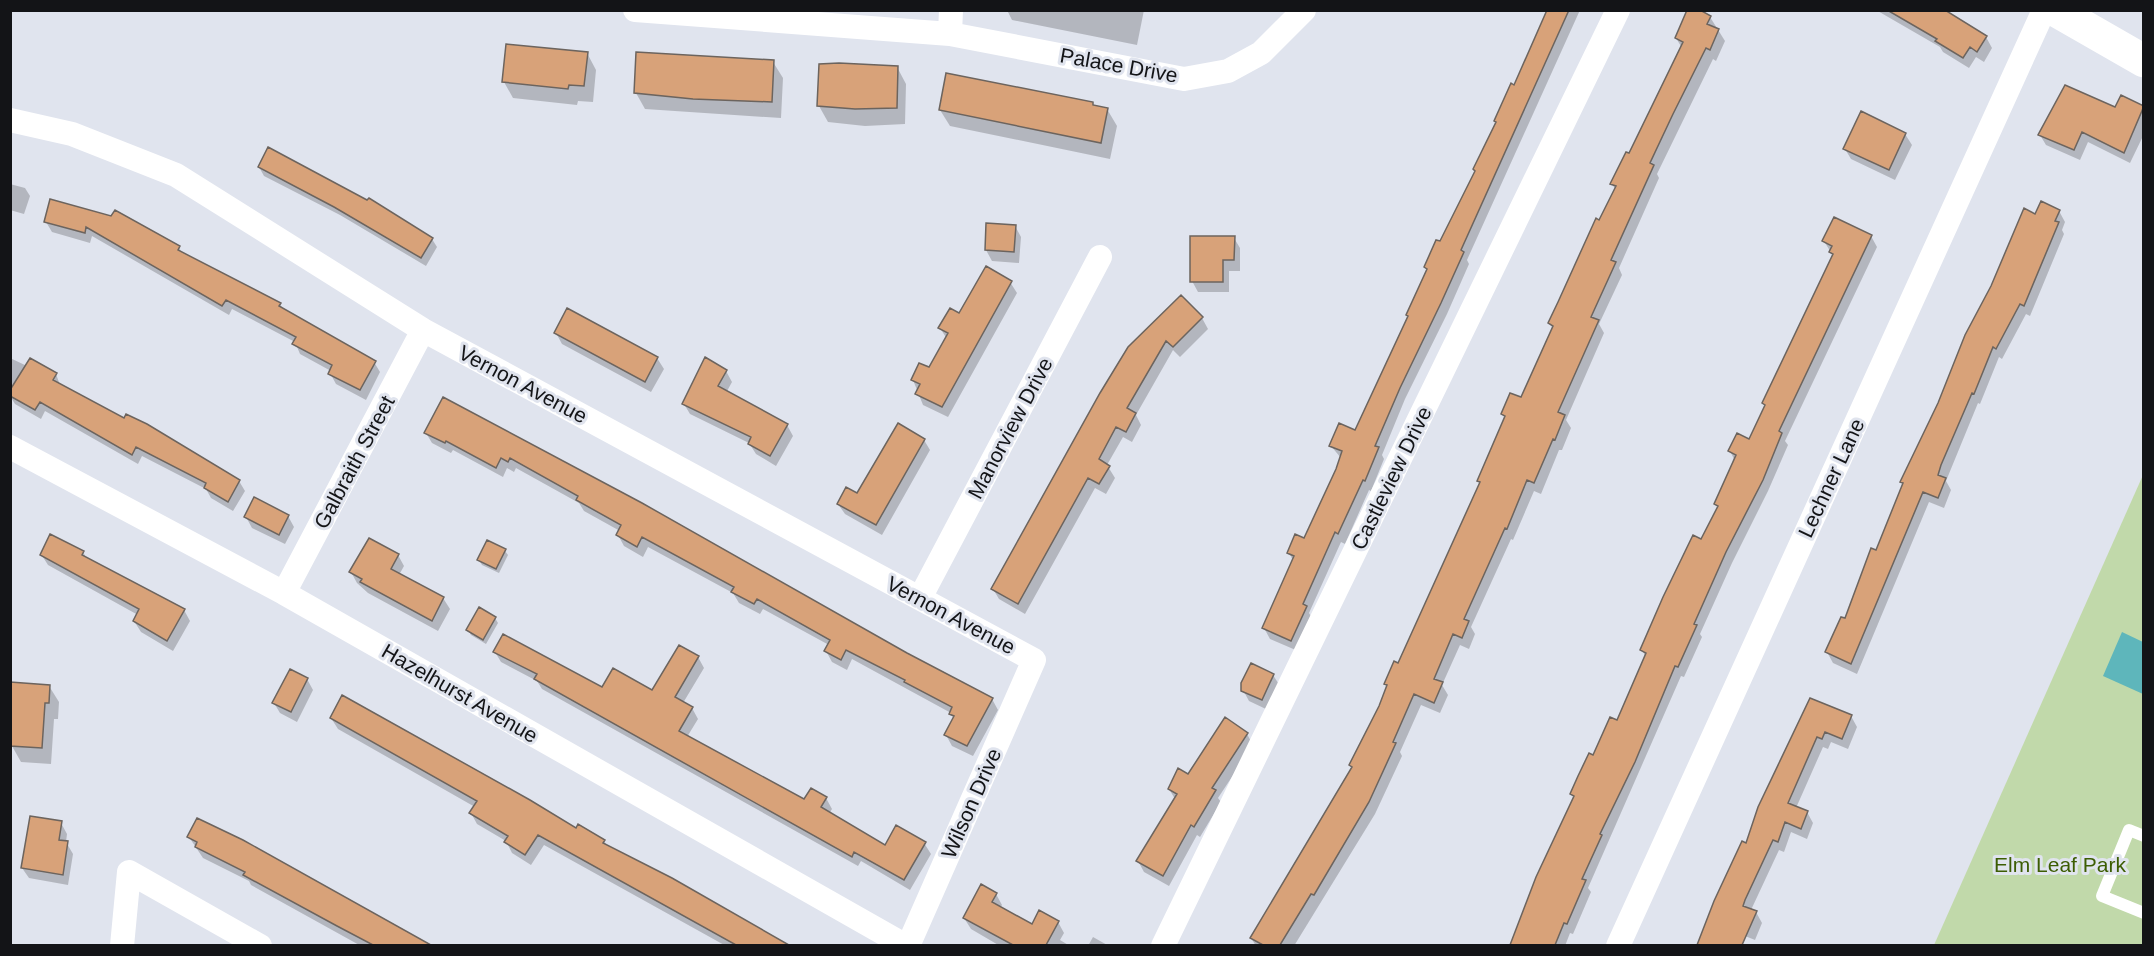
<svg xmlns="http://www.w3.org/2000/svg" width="2154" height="956" font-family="Helvetica,sans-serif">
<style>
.green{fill:#c1d9aa}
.water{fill:#5eb6bb}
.shadow{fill:#0003}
.building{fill:#d8a279;stroke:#6c645e;stroke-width:1.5}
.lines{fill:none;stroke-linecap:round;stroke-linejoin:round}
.lane{stroke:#fff;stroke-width:12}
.street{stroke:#fff;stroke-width:24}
.secondary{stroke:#fff;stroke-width:33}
.labels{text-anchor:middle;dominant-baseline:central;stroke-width:6;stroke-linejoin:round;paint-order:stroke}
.street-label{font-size:21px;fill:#131417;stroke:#e0e4ee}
.park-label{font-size:21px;fill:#3c5d03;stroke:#e0e4ee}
</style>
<rect width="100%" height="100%" fill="#e0e4ee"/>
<path class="green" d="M2143,475V945H1934Z"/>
<path class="water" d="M2122,632L2143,642V694L2103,676Z"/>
<path class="shadow" d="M1007,10H1144L1137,45L1012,20Z
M1549,10H1580L1467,260L1469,264L1447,314L1405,399L1382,455L1384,459L1371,491L1369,490L1345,544L1341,542L1309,613L1312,618L1298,651L1270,639L1264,628L1293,561L1289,552L1305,540L1341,458L1331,446L1356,432L1409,318L1407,315L1428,271L1425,267L1441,243L1476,172Z
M1876,10H1942L1986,37L1992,48L1984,62L1976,57L1969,68L1943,52L1940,47Z
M1710,17L1725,41L1716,61L1713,59L1657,174L1659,178L1619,268L1622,275L1599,324L1604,333L1566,420L1571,428L1562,450H1559L1541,494L1534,491L1513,540L1511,539L1471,627L1475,634L1469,649L1460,645L1442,685L1448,695L1440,713L1421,705L1400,752L1402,756L1375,814L1294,946H1256L1251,938L1352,768L1351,765L1380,707L1387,687L1385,684L1398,665L1481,484L1479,481L1505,419L1503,414L1522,399L1553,329L1550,323L1616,190L1612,184L1629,155L1682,48L1676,38Z
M587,53L596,70L593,102L578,101L577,105L513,98L504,82Z
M773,62L783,78L781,118L645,109L636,93Z
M897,67L906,84L905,124L865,126L828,122L819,106Z
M2122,97L2144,107V134L2130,163L2088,142L2080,160L2046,145L2040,135L2116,109Z
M1092,103L1095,107L1107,109L1117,126L1110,159L950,126L940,110Z
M1905,134L1912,145L1895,180L1851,159L1845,149Z
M259,167L432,239L437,247L426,266L340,215L264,176Z
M10,184L25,188L30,196L24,214L10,210Z
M51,201L179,247L182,254L280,304L284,311L374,362L380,372L366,400L336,384L330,373L331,371L300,354L295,342L232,309L229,315L92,236L90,243L52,232L46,222Z
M2059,211L2065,222L2062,230L2064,234L2030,316L2026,314L2002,359L1999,357L1980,404L1978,403L1946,481L1951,490L1944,508L1929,502L1857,674L1833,663L1827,652L1846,620L1877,552L1904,485L1902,482L2036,216Z
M988,225L1015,226L1021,237L1019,263L992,261L986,250Z
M1871,236L1877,247L1785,441L1788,445L1768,491L1732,563L1700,634L1702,637L1684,677L1681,676L1588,888L1591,892L1573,934L1570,933L1565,946H1511L1574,798L1572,794L1618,722L1646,657L1642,650L1718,508L1716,504L1735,461L1730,451L1750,441L1833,256L1824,241Z
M1234,238L1240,248V271H1229V292H1198L1192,281Z
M1010,282L1017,293L948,417L923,405L913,380L929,369L947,339L940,328Z
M1202,318L1208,329L1180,357L1173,350L1136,415L1141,425L1132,442L1123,437L1107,465L1115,478L1106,494L1095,488L1025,614L999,599L993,589L1130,348Z
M556,333L657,358L664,369L651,392L562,344Z
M10,358L27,366L56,374L60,385L239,481L245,491L233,511L211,498L206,489L142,456L138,464L45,411L41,419L15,404L10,396L13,389L10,388Z
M726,371L732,382L726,393L787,425L793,436L776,466L756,454L749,443L690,414L684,404Z
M443,399L906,655L992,699L998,710L973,756L952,746L946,735L954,719L951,713L852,659L847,670L832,662L826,651L829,645L763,609L760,614L739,603L733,593L648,547L643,557L624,546L618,535L620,531L584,511L579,503L516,468L514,472L507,468L503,477L453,450L451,453L432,443L426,433Z
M924,440L930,450L882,535L845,514L838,504L858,495Z
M288,516L294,527L285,544L252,528L246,517Z
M505,551L508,555L499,573L482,565L479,560Z
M83,552L87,559L184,610L190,621L173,651L141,632L134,621L138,615L48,565L41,554Z
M398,555L404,566L399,575L443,598L450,609L438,631L368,593L357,583L351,572Z
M495,618L498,623L486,644L471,635L468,630Z
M495,652L603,689L652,692L698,657L704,668L683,703L692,708L698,719L687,737L804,801L826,798L832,809L829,814L886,847L924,843L931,854L910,890L861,861L858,866L542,689L537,681L501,662Z
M1273,675L1280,686L1268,710L1249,701L1243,690Z
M307,679L313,690L297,722L280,713L274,703Z
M49,686L59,702L58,719H54L51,764L21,762L12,746Z
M1810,700L1851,716L1857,727L1848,749L1831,742L1828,749L1823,747L1796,808L1807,812L1813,823L1807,839L1791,832L1784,852L1779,850L1751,910L1756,912L1762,923L1755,940L1745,936L1740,946H1698L1747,845Z
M331,718L604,841L608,847L789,946H726L544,845L531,865L512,853L506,841L477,824L471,813L475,807L338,729Z
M1247,734L1253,745L1218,798L1221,802L1200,837L1197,835L1169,886L1144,872L1138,861L1175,799L1169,789Z
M61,823L67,834L66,842L73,854L68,885L29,878L22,868Z
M189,837L242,842L425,946H361L251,885L249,881L203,858Z
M996,894L1002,905L1000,908L1032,926L1058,922L1064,933L1060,940L1070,946H1000L971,929L964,918Z
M1093,937L1109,946H1088Z"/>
<path class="building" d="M1547,10H1569L1461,250L1464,252L1441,303L1400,388L1375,446L1379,447L1365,481L1363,480L1338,534L1335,532L1303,604L1307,606L1291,641L1262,628L1294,556L1287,553L1295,534L1304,538L1336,469L1342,451L1329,446L1339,423L1355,430L1408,316L1406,315L1427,269L1424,267L1436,240L1440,241L1475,171L1473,169L1496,122L1494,121L1511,83L1514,85Z
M1687,10H1700L1711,16L1707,24L1719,29L1710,50L1706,48L1673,114L1650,163L1654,165L1611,260L1616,262L1591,317L1599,320L1558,412L1565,415L1555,440L1553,439L1534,483L1527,480L1507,529L1505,528L1464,619L1469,621L1462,638L1453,634L1434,679L1443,682L1434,703L1414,694L1393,742L1396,743L1369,802L1314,895L1311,894L1280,945H1263L1250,938L1352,767L1349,765L1379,706L1387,685L1384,684L1394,661L1398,663L1480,482L1477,481L1505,416L1501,414L1510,393L1521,397L1553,326L1548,323L1558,302L1596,218L1599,220L1616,186L1610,184L1626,152L1629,153L1683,42L1675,38Z
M1887,10H1945L1987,36L1977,52L1970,47L1963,58L1935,41L1937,39Z
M506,44L588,52L584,86L569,85L568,89L502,82Z
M636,52L774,60L772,102L693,99L634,93Z
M839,63L898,66L897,108L855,109L817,106L819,64Z
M946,73L1093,102V105L1108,108L1101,143L939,110Z
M2065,85L2115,107L2121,95L2144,106L2124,153L2082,132L2074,150L2038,135Z
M1861,111L1906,133L1889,170L1843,149Z
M268,147L367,200L369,198L433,238L421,258L334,207L258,167Z
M50,199L111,216L115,210L180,246L178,250L281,303L279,306L376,361L360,390L328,374L332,365L292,344L296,337L226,300L222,306L86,227L85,233L44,222Z
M2041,201L2060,210L2055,221L2059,222L2024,306L2020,304L1996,349L1993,347L1974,394L1972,393L1941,465L1938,475L1946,478L1938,498L1923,492L1851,664L1825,652L1841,617L1845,618L1871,548L1876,550L1903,483L1900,482L1938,403L1965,335L1991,286L2024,208L2035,214Z
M1834,217L1872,235L1779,431L1782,433L1763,480L1726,552L1694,624L1697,625L1678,667L1675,666L1635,762L1600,834L1602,835L1582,879L1586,880L1567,924L1564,923L1555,945H1510L1536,877L1574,796L1570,794L1578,776L1589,753L1593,755L1610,717L1617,720L1646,653L1640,650L1663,597L1693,535L1701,539L1718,506L1714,504L1736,455L1728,451L1737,433L1749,439L1765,405L1762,403L1833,254L1829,252L1832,246L1822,241Z
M986,223L1016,225L1014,252L985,250Z
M1190,236H1235L1234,260H1223V282H1190Z
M986,266L1012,281L942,407L915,394L920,384L911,380L919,363L929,367L948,333L938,328L950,308L959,313Z
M1181,295L1203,317L1173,347L1166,341L1127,408L1136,413L1126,432L1116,427L1099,459L1110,466L1099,484L1088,478L1018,604L991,589L1100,393L1128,347Z
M567,308L658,357L645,382L554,333Z
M705,357L727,370L718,386L788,424L770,456L748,444L751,437L682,404Z
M30,358L57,373L53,380L124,418L126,414L147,424L240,480L228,502L204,488L206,483L136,447L132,455L40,402L35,410L10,396V390Z
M443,397L642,503L907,653L993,698L967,746L944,735L954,716L949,714L952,707L904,682L905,680L846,650L841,660L824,651L830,640L757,599L754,604L731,592L734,587L642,537L637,547L616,535L621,525L576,500L578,496L510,458L508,462L501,458L496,468L446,441L445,443L424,433Z
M898,423L925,439L876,525L837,504L846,487L857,493Z
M254,497L289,515L279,535L244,517Z
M50,534L84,551L82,555L185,609L167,641L133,621L139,609L40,555Z
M369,538L399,554L391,569L444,597L432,621L360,582L362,579L349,572Z
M487,540L506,549L496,569L477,560Z
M479,607L496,617L483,640L466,630Z
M503,634L602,687L613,668L652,690L679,645L699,656L675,697L693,707L679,731L804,799L811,788L827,797L821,807L885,845L896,825L926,842L904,880L854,852L852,857L534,679L537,674L493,652Z
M1251,663L1274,674L1262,700L1241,691V683Z
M290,669L308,678L291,712L272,703Z
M10,682L50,685L49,703H45L42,748L10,746Z
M342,695L530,800L576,828L578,824L605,840L603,843L672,878L789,945H736L538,835L525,855L504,842L508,836L469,813L477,801L330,718Z
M1810,698L1852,715L1842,739L1825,732L1822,739L1817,737L1788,803L1808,811L1801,829L1785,822L1778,842L1773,840L1745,900L1743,906L1757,911L1742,945H1697L1714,901L1742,841L1746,843L1758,807Z
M1225,717L1248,733L1212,788L1216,790L1194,827L1191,825L1163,876L1136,861L1177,794L1168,789L1178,768L1188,774Z
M30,816L62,821L59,840L68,841L63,875L21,868Z
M197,818L243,840L431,945H373L337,926L243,875L245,872L195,847L197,842L187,837Z
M981,884L997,893L992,902L1032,924L1039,910L1059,921L1046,945H1013L963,918Z"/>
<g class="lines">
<path class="lane" d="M2144,836L2129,830L2102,896L2144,913"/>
<path class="street" d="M635,10L950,34L1184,79L1228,71L1261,53L1304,10
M950,34L951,10
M10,120L72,134L176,175L423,330L1034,660L908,946
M10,447L284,593L906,946
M284,593L423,330
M920,598L1100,257
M122,946L129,872L260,946
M1163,946L1618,10
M1618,946L2044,10"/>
<path class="secondary" d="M2055,10L2144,61"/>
</g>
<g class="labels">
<g class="street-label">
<text transform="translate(1119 65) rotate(10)">Palace Drive</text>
<text transform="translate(523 384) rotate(28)">Vernon Avenue</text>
<text transform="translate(1010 428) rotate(-62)">Manorview Drive</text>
<text transform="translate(354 462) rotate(-62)">Galbraith Street</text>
<text transform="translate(1391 478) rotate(-64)">Castleview Drive</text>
<text transform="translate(1831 478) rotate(-65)">Lechner Lane</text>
<text transform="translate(951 615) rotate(28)">Vernon Avenue</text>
<text transform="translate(460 693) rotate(30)">Hazelhurst Avenue</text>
<text transform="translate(971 803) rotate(-66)">Wilson Drive</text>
</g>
<g class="park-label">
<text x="2060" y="864">Elm Leaf Park</text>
</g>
</g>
<rect width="2154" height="956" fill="none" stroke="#131417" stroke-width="24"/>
</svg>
